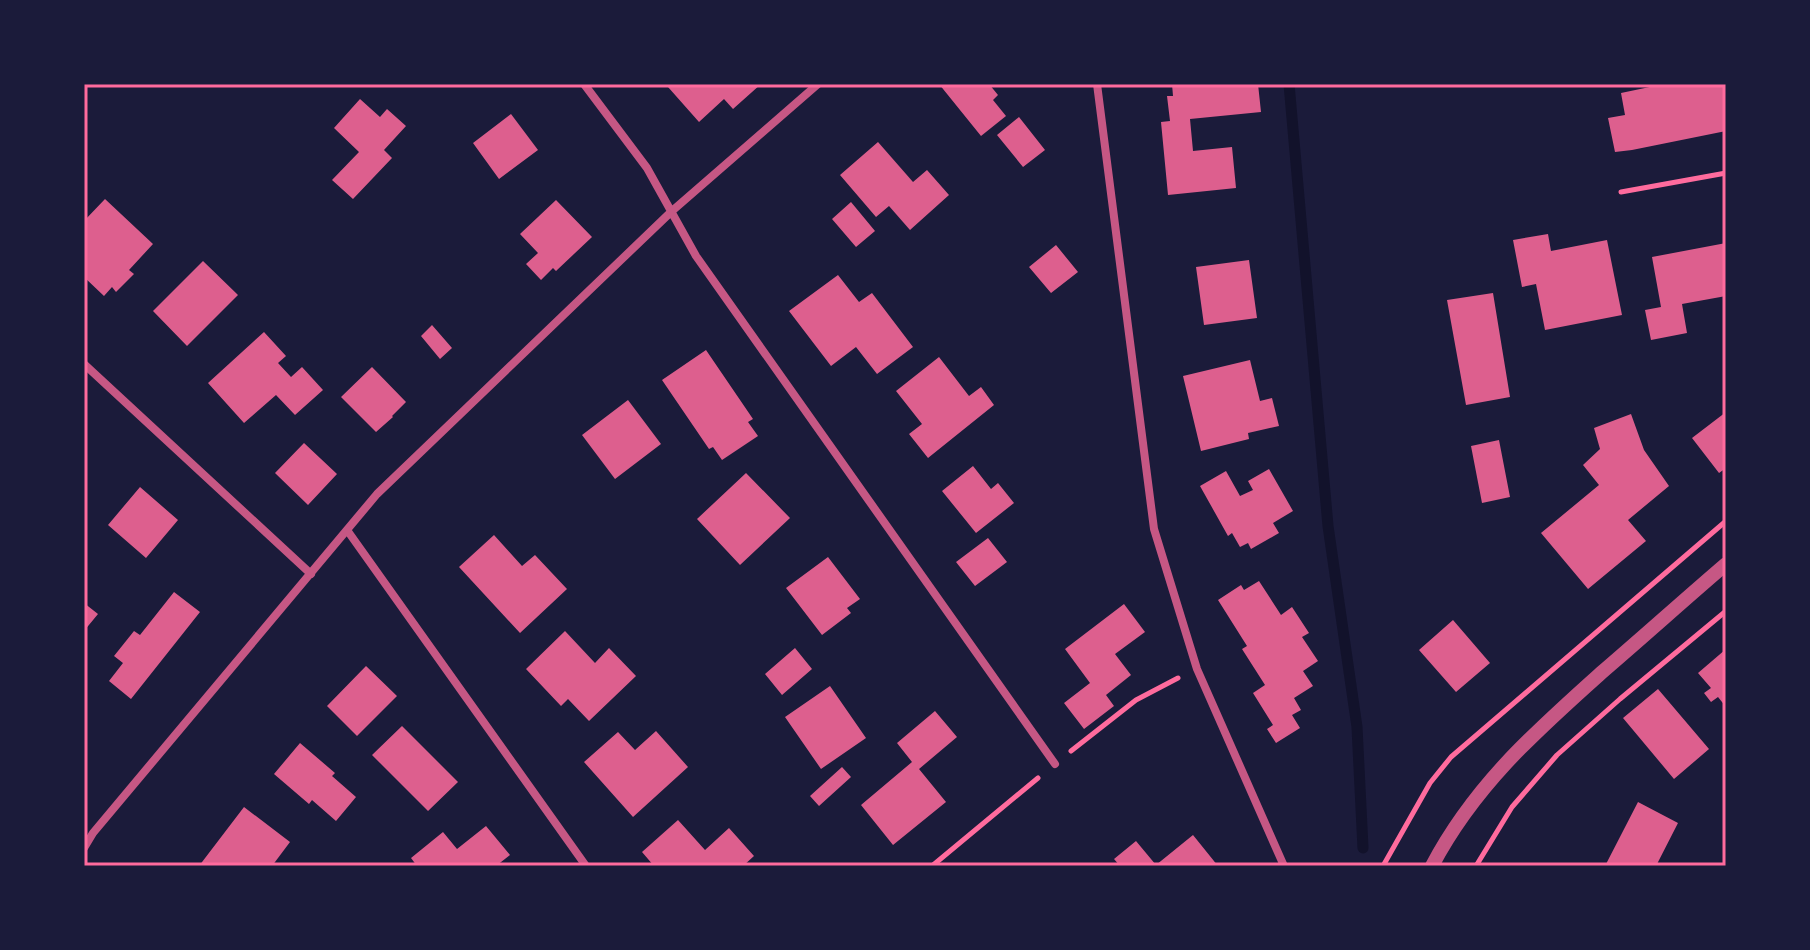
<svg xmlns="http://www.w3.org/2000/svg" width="1810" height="950" font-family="'Public Sans',sans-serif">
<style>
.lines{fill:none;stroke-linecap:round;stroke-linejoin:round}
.stream{stroke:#12122b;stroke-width:11}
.building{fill:#dd5f8e}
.path{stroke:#ff6b9d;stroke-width:5}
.minor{stroke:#c65784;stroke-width:8}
.tertiary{stroke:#c65784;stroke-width:14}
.neatline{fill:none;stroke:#ff6b9d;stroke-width:3}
</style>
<rect width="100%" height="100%" fill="#1b1b3a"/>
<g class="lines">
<path class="stream" d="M1289,84L1328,526L1357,727L1363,848"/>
</g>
<path class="building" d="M671,84H761L733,109L724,99L699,122L668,87Z
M939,84H989L998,95L993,100L1006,116L981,136Z
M1172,84H1258L1261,112L1190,119L1193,151L1232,147L1236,188L1168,195L1161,122L1170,121L1167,96H1173Z
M1664,84H1726V131L1632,150L1615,152L1608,118L1625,115L1621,93Z
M360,99L380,117L387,109L406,126L384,150L392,158L353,199L332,180L359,152L334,128Z
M511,114L538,150L499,179L473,143Z
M1019,117L1045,150L1023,167L997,135Z
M878,142L913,182L927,170L949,195L910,230L889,206L876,217L840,175Z
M105,199L153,244L129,270L134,274L116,292L112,287L104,296L84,277V221Z
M556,200L592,237L556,271L553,268L541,280L526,264L538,253L520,234Z
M851,202L875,231L856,247L832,219Z
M1548,234L1551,251L1607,240L1622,315L1545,330L1536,284L1522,287L1513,240Z
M1726,243V296L1682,304L1687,333L1651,340L1645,310L1661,307L1652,257Z
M1056,245L1078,272L1051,293L1029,267Z
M1249,260L1257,318L1204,325L1196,267Z
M203,261L238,295L187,346L153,311Z
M838,275L859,302L872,293L913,347L877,374L856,347L831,366L789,311Z
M1493,293L1510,397L1466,405L1447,300Z
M432,325L452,348L440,359L421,336Z
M264,332L286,356L278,363L291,377L302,367L323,390L295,415L276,395L244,423L208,383Z
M706,350L753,419L748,422L758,436L722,460L713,447L709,449L662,380Z
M939,357L969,396L981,387L994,405L928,458L909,434L922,424L896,391Z
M1250,360L1260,401L1272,398L1279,426L1248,433L1249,439L1201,451L1183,376Z
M372,367L406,402L392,416L393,417L376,432L341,397Z
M628,400L661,444L615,479L582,435Z
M1726,412V468L1719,473L1692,438Z
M1631,414L1644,450L1669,486L1628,520L1646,541L1588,589L1541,533L1599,485L1583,465L1600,449L1594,428Z
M1499,440L1510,497L1482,503L1471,446Z
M304,443L337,474L308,505L275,473Z
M973,466L991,489L998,483L1014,503L976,533L942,491Z
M1269,469L1293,511L1273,523L1279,533L1251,549L1248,543L1240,547L1232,533L1228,536L1200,486L1226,471L1240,496L1253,490L1248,481Z
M746,473L790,518L740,565L697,519Z
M140,487L178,520L146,558L108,525Z
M494,535L522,566L535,555L567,589L520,633L459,567Z
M988,538L1007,562L975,586L956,562Z
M828,557L860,599L847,608L851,613L822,635L786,588Z
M1259,581L1281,615L1292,607L1309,633L1302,637L1318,661L1303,671L1313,686L1294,698L1301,710L1292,715L1300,728L1276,743L1267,729L1273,725L1253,693L1265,685L1242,649L1247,646L1218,600L1241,585L1244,590Z
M174,592L200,612L131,699L109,681L123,663L114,656L134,631L140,635Z
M84,603L98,614L84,631Z
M1124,604L1145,632L1115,654L1131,675L1106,695L1114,706L1084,729L1064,703L1090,683L1065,649Z
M1453,620L1490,663L1456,692L1419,650Z
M565,631L595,663L609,648L636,676L589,721L568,699L561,706L526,669Z
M795,648L812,669L782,695L765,674Z
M1726,649V707L1718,697L1711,702L1704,693L1711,688L1698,673Z
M366,666L397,696L357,736L327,706Z
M830,686L866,738L821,769L785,717Z
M1658,689L1709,749L1674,779L1623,718Z
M935,711L957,737L919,769L946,802L893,845L861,805L912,762L897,743Z
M402,726L458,782L428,811L372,755Z
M656,731L688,767L633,817L584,762L618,732L635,750Z
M300,743L335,773L332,776L356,797L336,821L312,800L309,804L274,774Z
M842,767L851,777L819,806L810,796Z
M1638,802L1678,823L1656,866H1605Z
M244,807L290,842L272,866H199Z
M678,820L705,850L729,828L754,856L743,866H654L642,852Z
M486,826L510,855L496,866H417L411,858L443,832L457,849Z
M1193,835L1218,866H1120L1114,859L1136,841L1156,865Z"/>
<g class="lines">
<path class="path" d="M1621,192L1726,173
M1071,751L1136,700L1178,678
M932,866L1038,778
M1383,866L1430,783L1451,757L1726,521
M1476,866L1512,807L1557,755L1620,699L1726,611"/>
<path class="minor" d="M584,84L647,168L696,256L1055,764
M1097,84L1154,529L1197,669L1284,866
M84,364L311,574
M347,530L586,866
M84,848L93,833L377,494L672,211L818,84"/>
<path class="tertiary" d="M1432,866C1474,786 1535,732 1601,673C1643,637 1684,600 1726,564"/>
</g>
<rect width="1810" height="950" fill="none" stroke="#1b1b3a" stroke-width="172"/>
<rect x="86" y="86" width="1638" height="778" class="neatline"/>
</svg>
